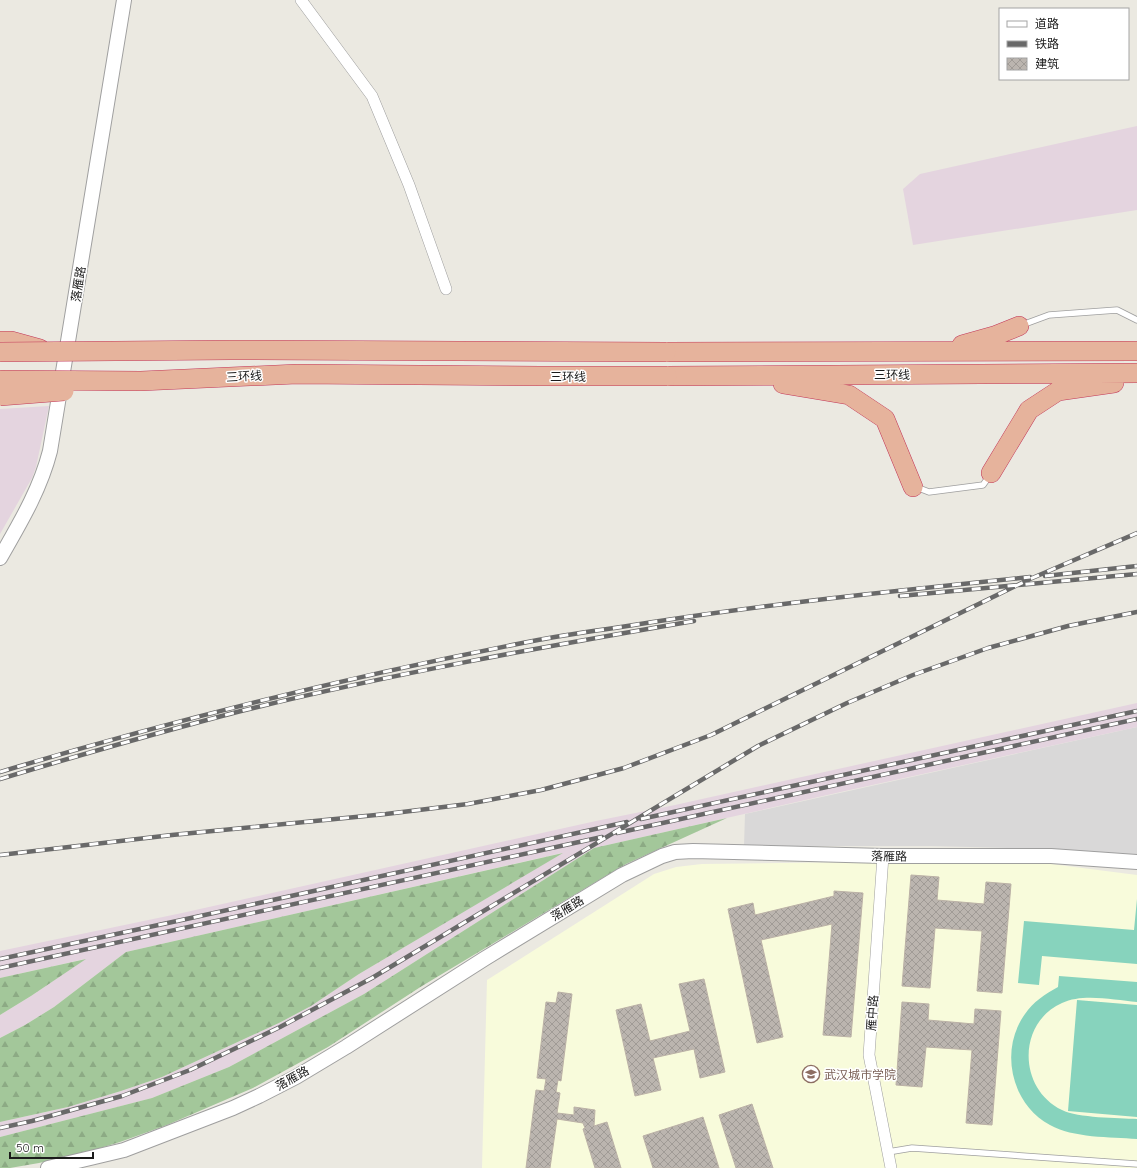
<svg xmlns="http://www.w3.org/2000/svg" width="1137" height="1168" font-family="Quicksand,'Noto Sans SC',sans-serif">
<style>
.residential{fill:#d9d8d8}
.industrial{fill:#e4d4df}
.education{fill:#f8fbdb}
.forest{fill:url(#forest-firs)}
.pitch{fill:#87d3bd}
.building{fill:url(#building-cross-hatch);stroke:#bbb1a6}
.lines{fill:none;stroke-linecap:round;stroke-linejoin:round}
.service-casing{stroke:#9f9f9f;stroke-width:7}
.minor-casing{stroke:#9f9f9f;stroke-width:12}
.tertiary-casing{stroke:#9f9f9f;stroke-width:16}
.trunk-casing{stroke:#c23658;stroke-width:20}
.service{stroke:#fff;stroke-width:5.5}
.minor{stroke:#fff;stroke-width:11}
.tertiary{stroke:#fff;stroke-width:14}
.trunk{stroke:#e6b39c;stroke-width:19}
.rail-casing{stroke:#696969;stroke-width:4.5}
.rail{stroke:#fff;stroke-width:3;stroke-dasharray:9;stroke-linecap:butt}
.trunk-bridge-casing{stroke:#c23658;stroke-width:20;stroke-linecap:butt}
.trunk-bridge{stroke:#e6b39c;stroke-width:19}
.labels{text-anchor:middle;dominant-baseline:central;stroke-width:3;stroke-linejoin:round;paint-order:stroke}
.street-label{font-size:12px;fill:#1b1b1b;stroke:#fff}
.education-label{font-size:12px;fill:#785e54;stroke:#fff;text-anchor:start}
</style>
<defs>
<pattern id="forest-firs" width="22" height="20" patternUnits="userSpaceOnUse"><rect width="22" height="20" fill="#a3c79a"/><path d="M5 1l3.5 6h-7zM16 11l3.5 6h-7z" fill="#8caa84"/></pattern>
<pattern id="building-cross-hatch" width="8" height="8" patternUnits="userSpaceOnUse"><rect width="8" height="8" fill="#bbb5af"/><path d="M0 0l8 8M0 8l8-8" fill="none" stroke="#a09b96"/></pattern>
</defs>
<rect width="100%" height="100%" fill="#ebe9e1"/>
<path class="residential" d="M1137,727V856L1041,849L931,846H744L745,814Z"/>
<path class="industrial" d="M1137,126V210L913,245L903,189L920,174Z
M49,406L36,467L32,478L0,534V409Z
M1137,703V727L845,791L594,848L364,994L229,1067L152,1098L0,1137V1122L68,1107L121,1091L162,1077L279,1023L311,1006L359,974L562,853L126,952L54,1007L25,1025L0,1038V1015L31,996L85,959L0,978V951L182,913L596,821L675,805Z"/>
<path class="education" d="M1020,860L1137,875V1168H482L487,980L654,874L676,867L702,864Z"/>
<path class="forest" d="M727,818L626,864L589,886L422,986L328,1047L253,1088L167,1125L120,1142L87,1152L39,1163L10,1168H0V1137L152,1098L229,1067L364,994L594,848Z
M563,853L359,974L311,1006L279,1023L162,1077L121,1091L68,1107L0,1122V1038L25,1025L54,1007L126,952Z
M86,959L31,996L0,1015V978Z"/>
<path class="pitch" d="M1137,899V964L1042,956L1039,985L1018,983L1024,921L1134,930Z
M1059,976L1137,982V1002C1114,1000 1083,993 1062,1003C1017,1023 1018,1089 1062,1110C1078,1118 1118,1118 1137,1119V1139C1110,1137 1073,1138 1050,1125C1011,1104 999,1050 1025,1014C1033,1002 1045,994 1058,987Z
M1077,1000L1137,1005V1117L1068,1111Z"/>
<path class="building" d="M911,875L939,877L937,900L984,904L986,882L1011,884L1002,993L977,991L982,931L935,928L930,988L902,986Z
M834,891L863,893L851,1037L823,1035L832,924L761,940L783,1037L757,1043L728,909L753,903L755,915L834,896Z
M704,979L725,1072L700,1078L694,1049L653,1058L661,1090L635,1096L616,1010L641,1004L650,1041L690,1031L679,984Z
M558,992L572,994L561,1081L558,1080L556,1092L560,1093L557,1113L574,1115V1107L595,1110L594,1126L607,1122L621,1168H595L583,1129L585,1128L583,1123L557,1119L550,1168H526L536,1090L544,1091L546,1079L537,1078L546,1002L556,1003Z
M902,1002L929,1004L928,1020L974,1024L975,1009L1001,1011L992,1125L966,1123L972,1050L926,1047L922,1087L896,1085Z
M752,1104L773,1168H736L719,1115Z
M703,1117L719,1168H653L643,1136Z"/>
<g class="lines">
<defs>
<path id="service" d="M1022,325L1049,315L1117,310L1137,320
M916,487L929,492L983,485L990,475
M888,1152L912,1148L1137,1164"/>
<path id="minor" d="M301,0L372,96L409,185L446,289
M883,856L869,1055L891,1168"/>
<path id="tertiary" d="M0,558C20,523 40,490 50,451L124,0
M48,1168L124,1150L233,1108L259,1096L296,1077L346,1047L484,959L622,875L662,856L675,852L693,851L883,856H1051L1137,862"/>
<path id="trunk" d="M0,341H11L40,349
M962,345L994,336L1019,326
M666,352L1137,351
M667,376L1137,373
M783,384L849,395L885,419L913,487
M991,473L1029,410L1058,391L1114,383"/>
</defs>
<use href="#service" class="service-casing"/>
<use href="#minor" class="minor-casing"/>
<use href="#tertiary" class="tertiary-casing"/>
<use href="#trunk" class="trunk-casing"/>
<use href="#service" class="service"/>
<use href="#minor" class="minor"/>
<use href="#tertiary" class="tertiary"/>
<use href="#trunk" class="trunk"/>
<defs>
<path id="rail" d="M1045,576L1137,566
M900,596L1137,574
M0,772C177,719 356,675 538,640C565,635 593,631 621,627C757,605 893,591 1030,577
M0,779C80,755 160,732 241,711C391,674 542,647 694,621
M641,819L1137,711
M617,833L1137,719
M0,855L172,835L386,814L468,804L541,790L624,768L711,735L1030,579L1137,533
M0,959L191,918L627,822
M0,968L602,837
M0,1128L32,1121L122,1096L190,1070L280,1027L372,978L758,746L847,703L913,675L988,648L1068,626L1137,612"/>
</defs>
<use href="#rail" class="rail-casing"/>
<use href="#rail" class="rail"/>
<defs>
<path id="trunk-bridge" d="M0,352L230,350L666,352
M0,380L141,381L297,374L541,376H667
M0,396L64,391"/>
</defs>
<use href="#trunk-bridge" class="trunk-bridge-casing"/>
<use href="#trunk-bridge" class="trunk-bridge"/>
</g>
<defs>
<symbol id="university-ring" viewBox="-11 -11 22 22"><circle r="9.5" fill="#fff" stroke="#8d6e63" stroke-width="1.5"/><path d="M0-5L7-2L0 1L-7-2ZM-4 1L0 2.5L4 1V4Q0 6-4 4Z" fill="#8d6e63"/></symbol>
</defs>
<g fill-rule="evenodd">
<use href="#university-ring" x="801" y="1064" width="20" height="20"/>
</g>
<g class="labels">
<g class="street-label">
<text transform="translate(78 284) rotate(-81)">落雁路</text>
<text x="892" y="374">三环线</text>
<text transform="translate(244 376) rotate(-3)">三环线</text>
<text x="568" y="376">三环线</text>
<text transform="translate(889 856) rotate(1)">落雁路</text>
<text transform="translate(567 908) rotate(-31)">落雁路</text>
<text transform="translate(872 1013) rotate(-86)">雁中路</text>
<text transform="translate(292 1078) rotate(-29)">落雁路</text>
</g>
<g class="education-label">
<text x="824" y="1074">武汉城市学院</text>
</g>
</g>
<rect x="999" y="8" width="130" height="72" fill="#ffffff" stroke="#a4a4a4"/>
<rect x="1007" y="21" width="20" height="6" fill="#ffffff" stroke="#a4a4a4"/>
<text x="1035" y="28" font-size="12" fill="#1b1b1b">道路</text>
<rect x="1007" y="41" width="20" height="6" fill="#696969" stroke="#a4a4a4"/>
<text x="1035" y="48" font-size="12" fill="#1b1b1b">铁路</text>
<rect x="1007" y="58" width="20" height="12" fill="url(#building-cross-hatch)" stroke="#a4a4a4"/>
<text x="1035" y="68" font-size="12" fill="#1b1b1b">建筑</text>
<path d="M10 1152v6h83v-6" fill="none" stroke="#1b1b1b" stroke-width="2"/>
<text x="16" y="1152" font-size="12" fill="#1b1b1b" stroke="#ffffff" stroke-width="3" paint-order="stroke">50 m</text>
</svg>
